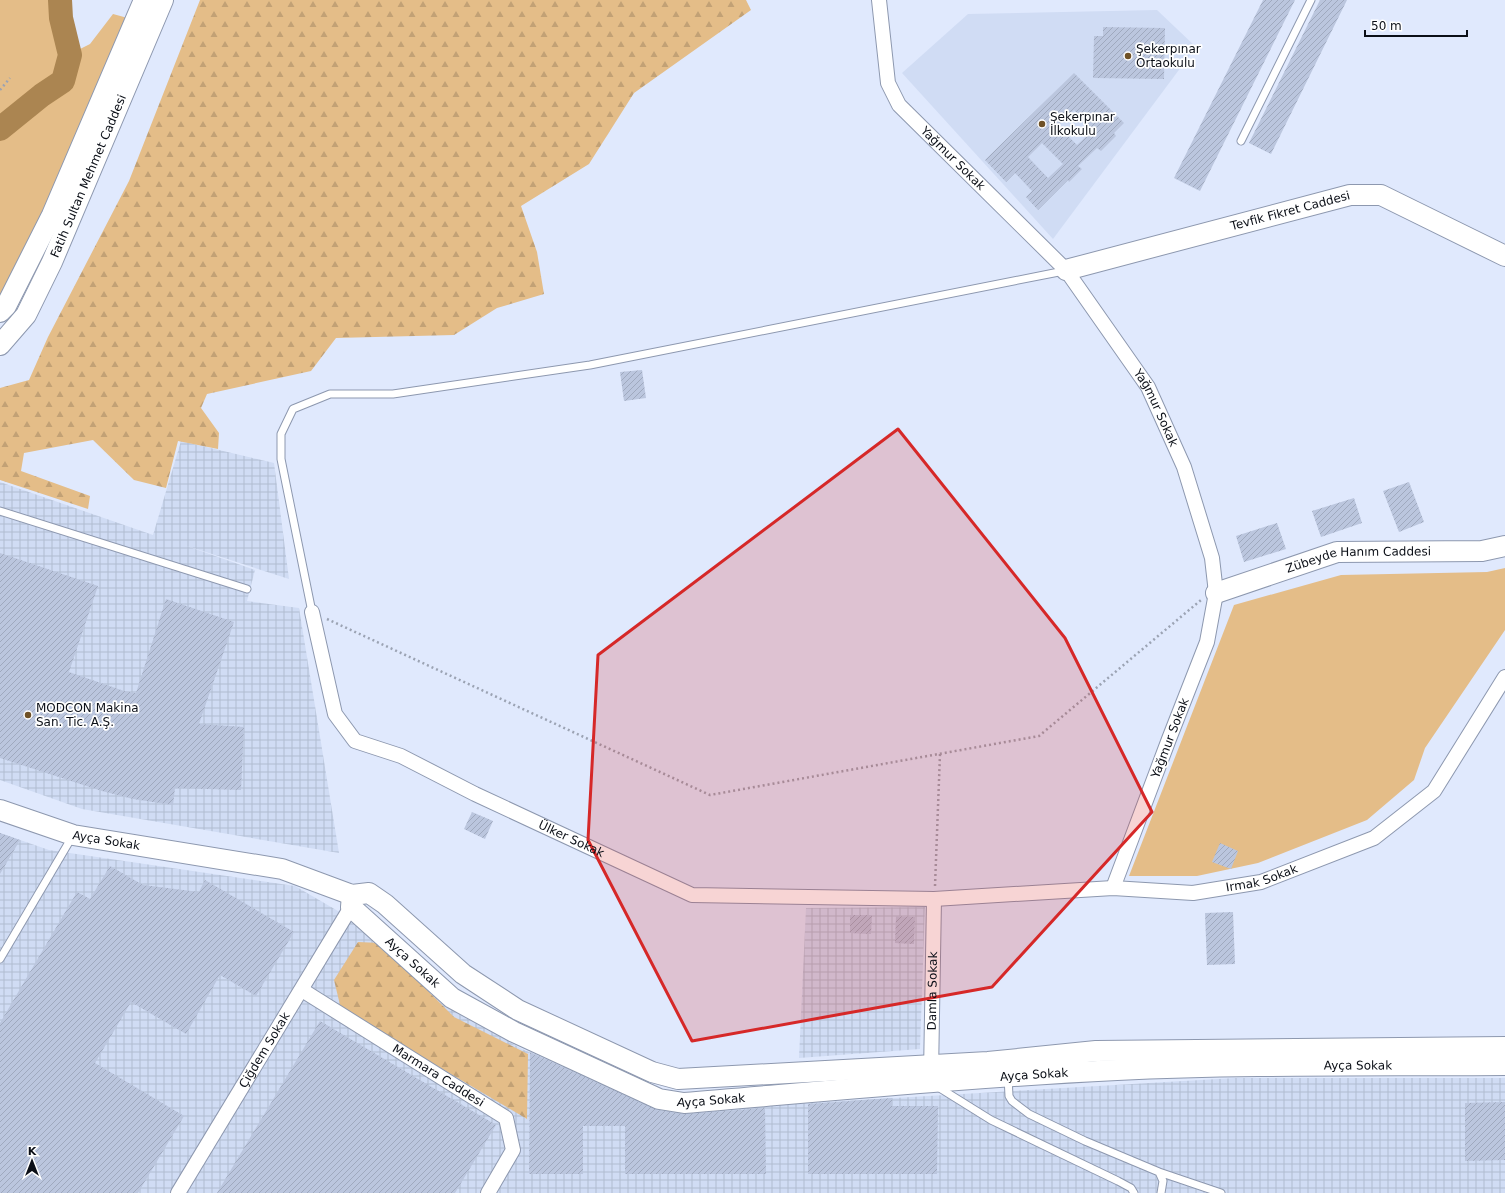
<svg xmlns="http://www.w3.org/2000/svg" width="1505" height="1193" font-family="'DejaVu Sans',sans-serif">
<style>
.built{fill:#d0dcf4}
.industrial{fill:url(#industrial-grid)}
.grass{fill:#e4bd88}
.forest{fill:url(#forest-firs)}
.lines{fill:none;stroke-linecap:round;stroke-linejoin:round}
.river{stroke:#ab8551;stroke-width:24}
.building{fill:url(#building-hatch);fill-rule:evenodd}
.lane-casing{stroke:#8d98af;stroke-width:9}
.street-casing{stroke:#8d98af;stroke-width:16}
.secondary-casing{stroke:#8d98af;stroke-width:22}
.path{stroke:#9ba3b3;stroke-width:2.5;stroke-dasharray:2 3;stroke-linecap:butt}
.lane{stroke:#fff;stroke-width:7}
.street{stroke:#fff;stroke-width:14}
.secondary{stroke:#fff;stroke-width:20}
.marked{fill:#d62828;fill-opacity:0.2;stroke:#d62828;stroke-width:3;stroke-linejoin:round}
.poi-dot{fill:#6f5126;stroke:#fff;stroke-width:1.5}
.labels{text-anchor:middle;dominant-baseline:central;stroke-width:3.5;stroke-linejoin:round;paint-order:stroke}
.poi-label{font-size:12px;fill:#0b0f17;stroke:#fff;text-anchor:start}
.street-label{font-size:12px;fill:#0b0f17;stroke:#fff}
</style>
<defs>
<pattern id="industrial-grid" width="8" height="8" patternUnits="userSpaceOnUse"><rect width="8" height="8" fill="#d0dcf4"/><path d="M0 4h8M4 0v8" fill="none" stroke="#b1bcd0"/></pattern>
<pattern id="forest-firs" width="22" height="20" patternUnits="userSpaceOnUse"><rect width="22" height="20" fill="#e4bd88"/><path d="M5 1l3.5 6h-7zM16 11l3.5 6h-7z" fill="#c2a175"/></pattern>
<pattern id="building-hatch" width="6" height="6" patternUnits="userSpaceOnUse"><rect width="6" height="6" fill="#bbc6de"/><path d="M-1 1l2-2M0 6l6-6M5 7l2-2" fill="none" stroke="#9fa9be"/></pattern>
</defs>
<rect width="100%" height="100%" fill="#e0e9fd"/>
<path class="built" d="M1157,10L1196,47L1053,239L902,73L968,14Z"/>
<path class="industrial" d="M181,441L274,463L289,579L184,545L255,570L247,601L299,608L339,853L82,809L0,780V482L153,535Z
M0,833L49,850L295,886L374,932L455,1012L522,1049L670,1111L1235,1078H1505V1193H0Z
M925,907L920,1049L799,1058L806,908Z"/>
<path class="grass" d="M0,0H66L78,50L90,44L113,14L135,20L0,312Z
M1505,568V630L1425,748L1414,780L1367,820L1258,863L1197,876H1129L1234,605L1341,575L1487,572Z"/>
<path class="forest" d="M200,0H746L751,10L634,93L589,164L521,206L537,252L544,294L497,308L454,335L336,338L311,371L207,394L201,408L219,433L218,449L178,441L166,488L134,480L93,440L24,453L21,471L90,496L88,509L0,480V388L29,380L48,337L129,181Z
M358,942L380,943L454,1017L528,1054L527,1119L341,1009L334,980Z"/>
<g class="lines">
<path class="river" d="M0,129L42,95L63,81L70,55L61,18L60,0"/>
</g>
<path class="building" d="M1263,0H1295L1200,191L1174,178Z
M1320,0H1347L1271,154L1249,143Z
M1103,27L1165,28L1164,79L1093,78L1094,36H1103Z
M1074,73L1124,123L1114,133L1116,136L1101,151L1097,148L1078,166L1082,169L1069,182L1068,180L1038,210L1026,197L1032,191L1015,173L1006,182L985,160ZM1074,110L1093,130L1077,145L1058,126ZM1042,143L1063,164L1048,178L1028,157Z
M642,370L646,398L624,401L620,372Z
M1409,482L1424,522L1399,532L1383,491Z
M1354,498L1362,523L1321,537L1312,511Z
M1277,523L1286,549L1244,562L1236,536Z
M0,553L98,586L69,672L124,691L136,693L166,599L234,622L199,724L244,727L241,790L175,788L173,805L133,799L102,791L0,758Z
M472,812L493,821L485,839L464,829Z
M0,833L20,840L0,874Z
M1220,843L1238,851L1231,869L1212,862Z
M110,866L143,885L199,892L205,880L294,932L256,996L220,975L186,1034L131,1002L95,1063L184,1116L138,1193H0V1023L77,892L90,899Z
M1233,912L1235,964L1207,965L1205,913Z
M850,915H872L871,934L850,933Z
M896,916L915,917L914,944L895,943Z
M320,1021L496,1125L455,1193H217Z
M530,1052L657,1110L685,1114L765,1108L766,1174H625V1126H583V1174H529Z
M892,1098V1106H938L937,1174H808V1104Z
M1505,1102V1160L1465,1161V1103Z"/>
<g class="lines">
<defs>
<path id="lane" d="M1241,141L1311,0
M0,511L247,589
M312,612L281,459V434L293,409L330,394H393L590,365L1064,271
M0,959L72,837
M1008,1077L1009,1096L1012,1101L1029,1114L1085,1141L1159,1172L1163,1181L1161,1193
M938,1087L991,1120L1118,1181L1131,1188L1134,1193
M1159,1172L1221,1193"/>
<g id="street">
<path id="s1" d="M879,0L888,83L899,105L1066,270L1148,387L1184,467L1212,558L1216,593L1207,642L1169,739L1113,888"/>
<path id="s2" d="M312,612L335,714L355,741L401,756L475,794L692,895L934,899L1113,888L1193,893L1261,882L1374,838L1434,791L1505,677"/>
<path id="s3" d="M302,990L506,1118L513,1150L488,1193"/>
<path id="s4" d="M931,1074L934,899"/>
<path id="s5" d="M178,1193L351,907"/>
</g>
<g id="secondary">
<path id="s6" d="M1066,270L1350,195H1381L1505,256"/>
<path d="M0,312L6,306L52,215L144,0"/>
<path id="s7" d="M0,345L26,315L52,262L163,0"/>
<path id="s8" d="M1216,593L1337,552L1482,551L1505,546"/>
<path id="s9" d="M0,810L73,835L282,869L352,895L369,893L385,904L463,974L518,1010L652,1072L678,1079L988,1062L1096,1051L1505,1047"/>
<path id="s10" d="M352,895L351,907L452,998L514,1032L659,1099L684,1103C828,1091 972,1077 1117,1070C1246,1064 1376,1066 1505,1065"/>
</g>
</defs>
<use href="#lane" class="lane-casing"/>
<use href="#street" class="street-casing"/>
<use href="#secondary" class="secondary-casing"/>
<path class="path" d="M0,90L10,78
M327,619L710,795L1039,736L1201,600
M935,886L940,754"/>
<use href="#lane" class="lane"/>
<use href="#street" class="street"/>
<use href="#secondary" class="secondary"/>
</g>
<path class="marked" d="M898,429L1065,638L1152,812L992,987L692,1041L588,840L598,655Z"/>
<g class="poi-dot">
<circle cx="1128" cy="56" r="4"/>
<circle cx="1042" cy="124" r="4"/>
<circle cx="28" cy="715" r="4"/>
</g>
<g class="labels">
<g class="poi-label">
<text x="1136" y="49">Şekerpınar<tspan x="1136" dy="14">Ortaokulu</tspan></text>
<text x="1050" y="117">Şekerpınar<tspan x="1050" dy="14">İlkokulu</tspan></text>
<text x="36" y="708">MODCON Makina<tspan x="36" dy="14">San. Tic. A.Ş.</tspan></text>
</g>
<g class="street-label">
<text stroke="none"><textPath href="#s1" startOffset="184">Yağmur Sokak</textPath></text>
<text stroke="none"><textPath href="#s7" startOffset="192">Fatih Sultan Mehmet Caddesi</textPath></text>
<text stroke="none"><textPath href="#s6" startOffset="232">Tevfik Fikret Caddesi</textPath></text>
<text stroke="none"><textPath href="#s1" startOffset="508">Yağmur Sokak</textPath></text>
<text stroke="none"><textPath href="#s8" startOffset="148">Zübeyde Hanım Caddesi</textPath></text>
<text transform="translate(1170 738) rotate(-69)">Yağmur Sokak</text>
<text stroke="none"><textPath href="#s2" startOffset="376">Ülker Sokak</textPath></text>
<text stroke="none"><textPath href="#s9" startOffset="111">Ayça Sokak</textPath></text>
<text stroke="none"><textPath href="#s2" startOffset="1081">Irmak Sokak</textPath></text>
<text stroke="none"><textPath href="#s10" startOffset="95">Ayça Sokak</textPath></text>
<text stroke="none"><textPath href="#s4" startOffset="83">Damla Sokak</textPath></text>
<text stroke="none"><textPath href="#s5" startOffset="167">Çiğdem Sokak</textPath></text>
<text stroke="none"><textPath href="#s10" startOffset="1079">Ayça Sokak</textPath></text>
<text stroke="none"><textPath href="#s10" startOffset="755">Ayça Sokak</textPath></text>
<text stroke="none"><textPath href="#s3" startOffset="161">Marmara Caddesi</textPath></text>
<text stroke="none"><textPath href="#s10" startOffset="431">Ayça Sokak</textPath></text>
</g>
</g>
<g transform="translate(32 1161)" stroke="#ffffff" stroke-width="3" paint-order="stroke">
<path d="M0-3L7 15L0 10L-7 15Z" fill="#0b0f17"/>
<text y="-6" font-size="11" font-weight="bold" text-anchor="middle" fill="#0b0f17">K</text>
</g>
<path d="M1365 30v6h102v-6" fill="none" stroke="#0b0f17" stroke-width="2"/>
<text x="1371" y="30" font-size="12" fill="#0b0f17" stroke="#ffffff" stroke-width="3" paint-order="stroke">50 m</text>
</svg>
